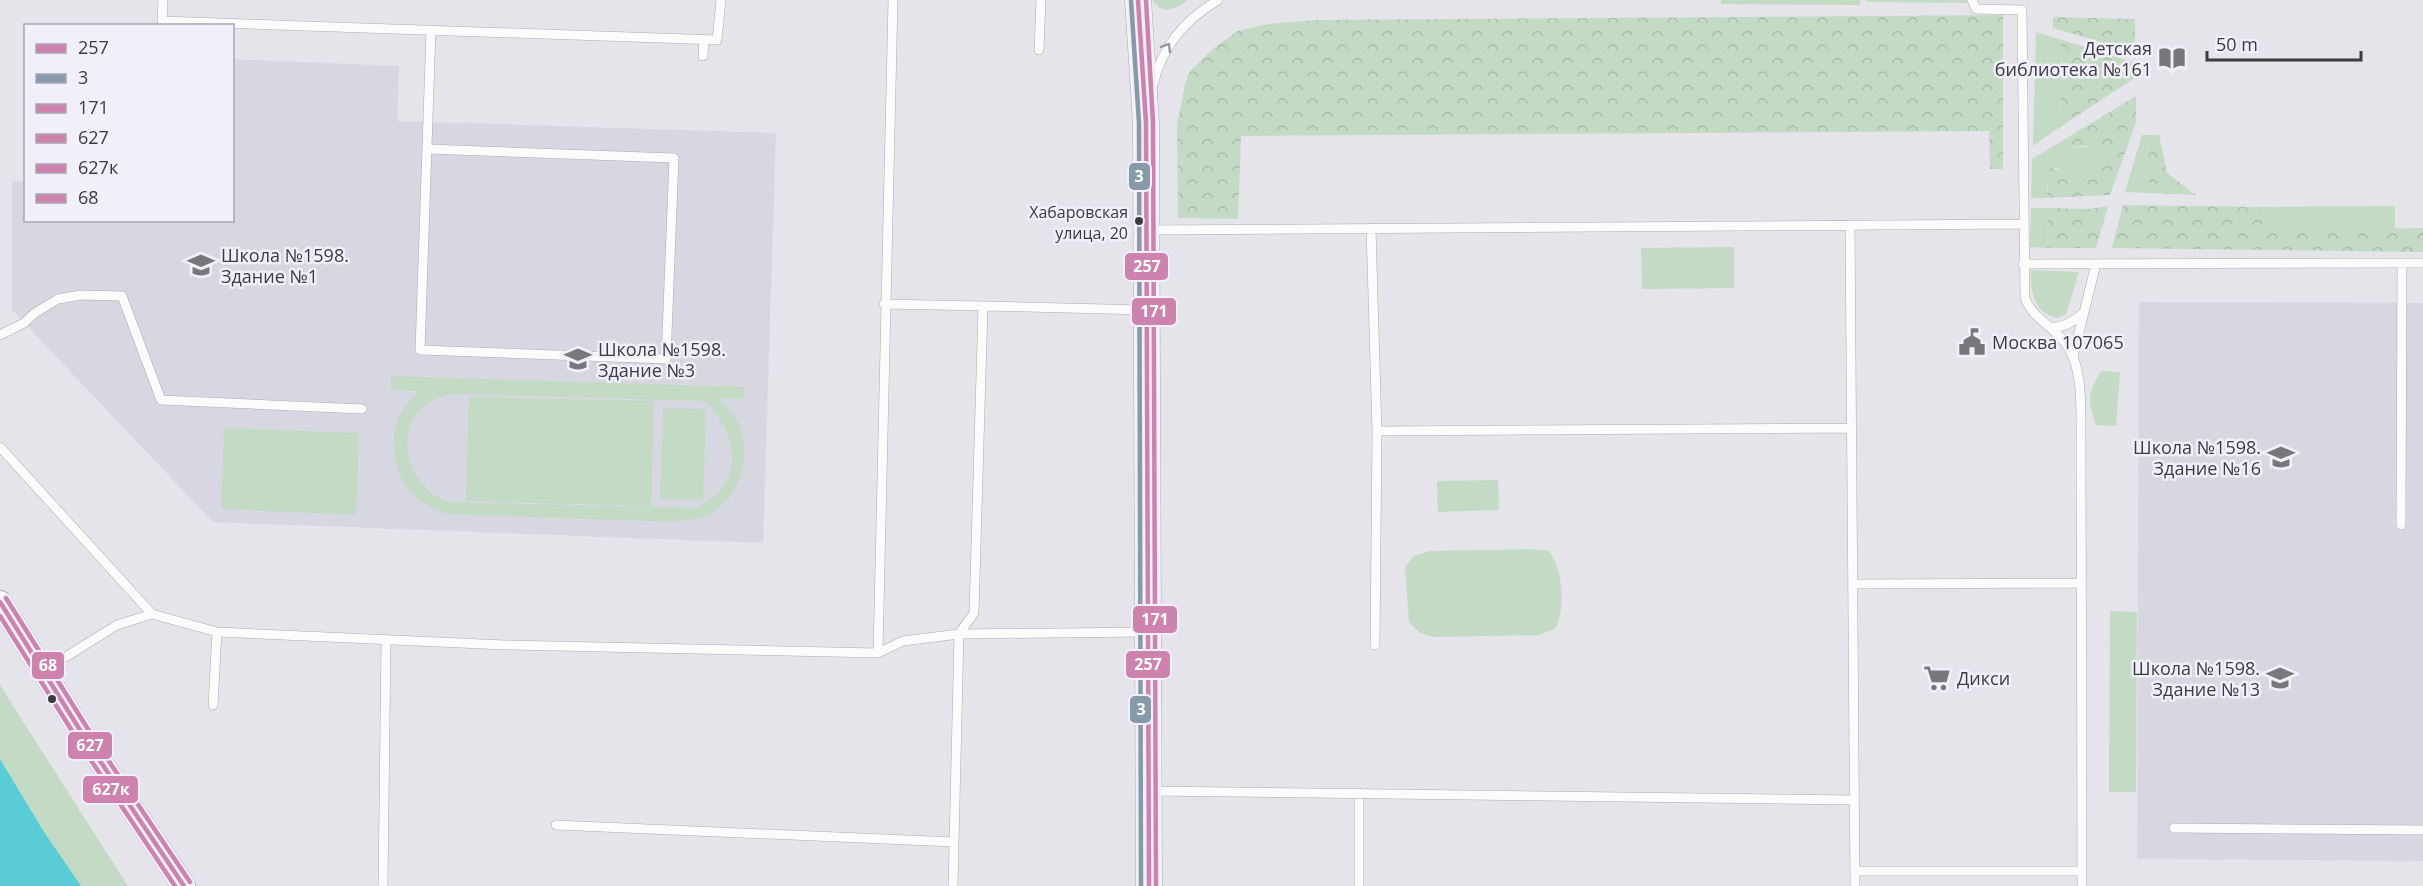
<svg xmlns="http://www.w3.org/2000/svg" width="2423" height="886" font-family="'Open Sans',sans-serif">
<style>
.built{fill:#d7d7e2}
.green{fill:#c3dbc4;fill-rule:evenodd}
.forest{fill:url(#forest-crowns)}
.water{fill:#5accd5}
.lines{fill:none;stroke-linecap:round;stroke-linejoin:round}
.service-casing{stroke:#abaaaf;stroke-width:10}
.tertiary-casing{stroke:#abaaaf;stroke-width:24}
.secondary-casing{stroke:#abaaaf;stroke-width:27}
.service{stroke:#fbfbfc;stroke-width:9}
.tertiary{stroke:#fbfbfc;stroke-width:22}
.secondary{stroke:#f7f3f4;stroke-width:26}
.bus-1-casing{stroke:#f0effa;stroke-width:9}
.bus-2-casing{stroke:#f0effa;stroke-width:9}
.bus-3-casing{stroke:#f0effa;stroke-width:9}
.bus-4-casing{stroke:#f0effa;stroke-width:9}
.bus-5-casing{stroke:#f0effa;stroke-width:9}
.bus-6-casing{stroke:#f0effa;stroke-width:9}
.bus-1{stroke:#ce82ae;stroke-width:4.5}
.bus-2{stroke:#869aa9;stroke-width:4.5}
.bus-3{stroke:#ce82ae;stroke-width:4.5}
.bus-4{stroke:#ce82ae;stroke-width:4.5}
.bus-5{stroke:#ce82ae;stroke-width:4.5}
.bus-6{stroke:#ce82ae;stroke-width:4.5}
.oneway{stroke:#9c9c9e}
.bus-dot{fill:#3c3c40;stroke:#f0effa;stroke-width:2}
.labels{text-anchor:middle;dominant-baseline:central;stroke-width:5;stroke-linejoin:round;paint-order:stroke}
.bus-label{font-size:16px;fill:#3c3c40;stroke:#f0effa;text-anchor:end}
.poi-label{font-size:18px;fill:#3c3c40;stroke:#f0effa;text-anchor:start}
.line-badge{stroke:#f0effa;stroke-width:2}
.badge-label{font-size:16px;text-anchor:middle;font-weight:bold;fill:#fff}
</style>
<defs>
<pattern id="forest-crowns" width="20" height="18" patternUnits="userSpaceOnUse" patternTransform="scale(1.5)"><rect width="20" height="18" fill="#c3dbc4"/><path d="M2 6a3 3 0 1 1 6 0M12 15a3 3 0 1 1 6 0" fill="none" stroke="#a8bda9"/></pattern>
</defs>
<rect width="100%" height="100%" fill="#e4e4ea"/>
<path class="built" d="M233,59L399,66L397,121L776,133L763,543L213,522L12,310V181H25L26,220H232Z
M2139,302L2423,303V861L2137,859Z"/>
<path class="green" d="M1153,0H1188C1176,9 1161,16 1153,0Z
M1721,0H1860V5L1721,4Z
M1867,0H1966L1969,3L1867,2Z
M2036,32L2062,40L2060,127L2033,146Z
M2142,135H2147L2149,193L2125,192Z
M2100,142L2107,144L2103,163L2098,169C2084,173 2067,176 2055,167L2048,179L2046,198H2031L2032,159L2057,144L2063,149L2086,147Z
M2395,206V231H2264L2263,207Z
M2031,208H2048L2047,248L2030,247Z
M1734,247V288L1642,289L1641,248Z
M2031,270L2079,272L2066,314L2057,318C2034,313 2030,291 2031,270Z
M2101,371L2120,372L2116,426L2096,425C2087,398 2087,396 2101,371Z
M391,376L744,387V399H719C726,407 734,414 739,424C754,457 738,505 702,517C693,520 683,520 674,522L447,514C439,511 429,507 422,502C398,486 388,449 397,422C401,410 410,401 418,391L391,390ZM457,394L705,401C740,436 746,485 695,508L448,502C393,480 392,398 457,394Z
M469,397L654,401L651,506L466,501Z
M663,408L706,409L703,500L660,499Z
M224,428L359,433L356,515L221,509Z
M1498,480L1499,510L1438,512L1437,481Z
M1533,549L1549,551C1563,571 1566,607 1555,629L1539,635L1435,637L1420,633L1409,622L1405,567L1414,556L1430,551Z
M2110,611L2137,612L2136,792H2109Z
M0,684L8,698L128,886H0Z"/>
<path class="forest" d="M2003,15V169H1990L1989,131L1241,136L1238,219L1178,218L1177,125L1185,84L1190,71L1215,47L1238,31L1268,24L1317,20Z
M2053,17L2135,19V52L2053,28Z
M2062,40L2136,63V77L2060,127Z
M2136,96V122L2110,195L2046,198L2050,168L2070,173L2098,169L2103,163L2107,145C2098,142 2075,148 2063,149L2057,144Z
M2147,135H2159L2167,173L2196,195L2149,193Z
M2123,205L2263,207L2264,231L2423,228V252L2112,248Z
M2108,206L2096,248H2047L2048,208L2088,209Z"/>
<path class="water" d="M0,759L44,832L81,886H0Z"/>
<g class="lines">
<defs>
<path id="service" d="M163,0L162,21L717,40L721,0
M893,0L878,653L903,641L959,634L1146,632
M1972,0L1976,9L2022,10L2025,298C2032,317 2049,324 2062,339C2083,362 2081,403 2081,432L2082,886
M1039,50L1041,0
M703,56L704,40
M1153,85C1162,46 1184,21 1218,0
M427,149L674,158L666,359L420,350L431,30
M1850,225L1855,886
M1371,228L1377,431L1375,645
M1147,230L2024,224
M2023,264L2423,263
M884,304L983,306
M2051,328C2064,327 2074,322 2083,313
M0,335L24,323L35,313L58,299L81,295L122,296L161,400L362,409
M2073,357L2096,264
M1377,431L1852,428
M0,447L152,614
M2401,525L2402,263
M1853,584L2081,583
M43,671L117,625L152,614L217,632L505,645L878,653
M213,705L217,632
M1151,791L1854,800
M1359,793V886
M556,825L954,842
M2174,828L2423,830
M1855,871H2082
M383,886L386,641
M953,886L959,634L974,613L983,306L1146,310"/>
<path id="tertiary" d="M0,602L90,746L184,886"/>
<path id="secondary" d="M1138,0L1146,123L1149,886"/>
</defs>
<use href="#service" class="service-casing"/>
<use href="#tertiary" class="tertiary-casing"/>
<use href="#secondary" class="secondary-casing"/>
<use href="#service" class="service"/>
<use href="#tertiary" class="tertiary"/>
<use href="#secondary" class="secondary"/>
<defs>
<path id="bus-1" d="M1138,0L1146,123L1149,886"/>
<path id="bus-2" d="M1131,0L1139,123L1141,886"/>
<path id="bus-3" d="M1146,0L1153,123L1156,886"/>
<path id="bus-4" d="M0,602L90,746L184,886"/>
<path id="bus-5" d="M0,616L84,750L175,886"/>
<path id="bus-6" d="M6,598L96,742L190,882"/>
</defs>
<use href="#bus-1" class="bus-1-casing"/>
<use href="#bus-2" class="bus-2-casing"/>
<use href="#bus-3" class="bus-3-casing"/>
<use href="#bus-4" class="bus-4-casing"/>
<use href="#bus-5" class="bus-5-casing"/>
<use href="#bus-6" class="bus-6-casing"/>
<use href="#bus-1" class="bus-1"/>
<use href="#bus-2" class="bus-2"/>
<use href="#bus-3" class="bus-3"/>
<use href="#bus-4" class="bus-4"/>
<use href="#bus-5" class="bus-5"/>
<use href="#bus-6" class="bus-6"/>
</g>
<defs><path id="oneway-chevron" d="M-2-3.5L2.5 0L-2 3.5" fill="none" stroke-width="1.6" stroke-linecap="round" stroke-linejoin="round" transform="scale(1.5)"/></defs>
<use class="oneway" href="#oneway-chevron" transform="translate(1167 47) rotate(-59)"/>
<defs>
<symbol id="library-bare" viewBox="-9 -9 18 18"><path d="M-6-4Q-3-5.5-.7-3.5V5Q-3 3-6 4ZM6-4Q3-5.5 .7-3.5V5Q3 3 6 4Z" fill="#77777c" stroke="#f0effa" stroke-width="2.5" paint-order="stroke"/></symbol>
<symbol id="school-bare" viewBox="-9 -9 18 18"><path d="M0-5L7-2L0 1L-7-2ZM-4 1L0 2.5L4 1V4Q0 6-4 4Z" fill="#77777c" stroke="#f0effa" stroke-width="2.5" paint-order="stroke"/></symbol>
<symbol id="civic-bare" viewBox="-9 -9 18 18"><path d="M-.6-6.5H3V-4.5H.6V-3L4-1V1h2V6H-6V1h2V-1L-.6-3ZM-1.2 2.5V6h2.4V2.5Z" fill="#77777c" stroke="#f0effa" stroke-width="2.5" paint-order="stroke"/></symbol>
<symbol id="supermarket-bare" viewBox="-9 -9 18 18"><path d="M-6-5.5h2.5l.6 2H6L4.5 2H-2.5L-4.4-4H-6ZM-1.5 3.2a1.3 1.3 0 1 0 .1 0ZM3 3.2a1.3 1.3 0 1 0 .1 0Z" fill="#77777c" stroke="#f0effa" stroke-width="2.5" paint-order="stroke"/></symbol>
</defs>
<g fill-rule="evenodd">
<use href="#library-bare" x="2153" y="39" width="38" height="38"/>
<use href="#school-bare" x="182" y="246" width="38" height="38"/>
<use href="#civic-bare" x="1953" y="323" width="38" height="38"/>
<use href="#school-bare" x="559" y="340" width="38" height="38"/>
<use href="#school-bare" x="2262" y="438" width="38" height="38"/>
<use href="#supermarket-bare" x="1918" y="659" width="38" height="38"/>
<use href="#school-bare" x="2261" y="659" width="38" height="38"/>
</g>
<g class="bus-dot">
<circle cx="1139" cy="221" r="5"/>
<circle cx="52" cy="699" r="5"/>
</g>
<g class="labels">
<g class="bus-label">
<text x="1128" y="212">Хабаровская<tspan x="1128" dy="21">улица, 20</tspan></text>
</g>
<g class="poi-label">
<text x="2152" y="48" text-anchor="end">Детская<tspan x="2152" dy="21">библиотека №161</tspan></text>
<text x="221" y="255">Школа №1598.<tspan x="221" dy="21">Здание №1</tspan></text>
<text x="1992" y="342">Москва 107065</text>
<text x="598" y="349">Школа №1598.<tspan x="598" dy="21">Здание №3</tspan></text>
<text x="2261" y="447" text-anchor="end">Школа №1598.<tspan x="2261" dy="21">Здание №16</tspan></text>
<text x="2260" y="668" text-anchor="end">Школа №1598.<tspan x="2260" dy="21">Здание №13</tspan></text>
<text x="1957" y="678">Дикси</text>
</g>
</g>
<g class="line-badge">
<rect x="1128" y="162" width="23" height="29" rx="6" fill="#869aa9"/>
<rect x="1124" y="252" width="45" height="29" rx="6" fill="#ce82ae"/>
<rect x="1131" y="297" width="46" height="29" rx="6" fill="#ce82ae"/>
<rect x="1132" y="605" width="46" height="29" rx="6" fill="#ce82ae"/>
<rect x="1125" y="650" width="46" height="29" rx="6" fill="#ce82ae"/>
<rect x="31" y="651" width="34" height="29" rx="6" fill="#ce82ae"/>
<rect x="1129" y="695" width="23" height="29" rx="6" fill="#869aa9"/>
<rect x="67" y="731" width="46" height="29" rx="6" fill="#ce82ae"/>
<rect x="82" y="775" width="57" height="29" rx="6" fill="#ce82ae"/>
</g>
<g class="badge-label">
<text x="1139" y="182">3</text>
<text x="1147" y="272">257</text>
<text x="1154" y="317">171</text>
<text x="1155" y="625">171</text>
<text x="1148" y="670">257</text>
<text x="48" y="671">68</text>
<text x="1141" y="715">3</text>
<text x="90" y="751">627</text>
<text x="111" y="795">627к</text>
</g>
<rect x="24" y="24" width="210" height="198" fill="#f0effa" stroke="#a8a7b0" stroke-width="1.5"/>
<rect x="36" y="44" width="30" height="9" fill="#ce82ae" stroke="#a8a7b0" stroke-width="1.5"/>
<text x="78" y="54" font-size="18" fill="#3c3c40">257</text>
<rect x="36" y="74" width="30" height="9" fill="#869aa9" stroke="#a8a7b0" stroke-width="1.5"/>
<text x="78" y="84" font-size="18" fill="#3c3c40">3</text>
<rect x="36" y="104" width="30" height="9" fill="#ce82ae" stroke="#a8a7b0" stroke-width="1.5"/>
<text x="78" y="114" font-size="18" fill="#3c3c40">171</text>
<rect x="36" y="134" width="30" height="9" fill="#ce82ae" stroke="#a8a7b0" stroke-width="1.5"/>
<text x="78" y="144" font-size="18" fill="#3c3c40">627</text>
<rect x="36" y="164" width="30" height="9" fill="#ce82ae" stroke="#a8a7b0" stroke-width="1.5"/>
<text x="78" y="174" font-size="18" fill="#3c3c40">627к</text>
<rect x="36" y="194" width="30" height="9" fill="#ce82ae" stroke="#a8a7b0" stroke-width="1.5"/>
<text x="78" y="204" font-size="18" fill="#3c3c40">68</text>
<path d="M2207 51v9h154v-9" fill="none" stroke="#3c3c40" stroke-width="3"/>
<text x="2216" y="51" font-size="18" fill="#3c3c40" stroke="#f0effa" stroke-width="4.5" paint-order="stroke">50 m</text>
</svg>
